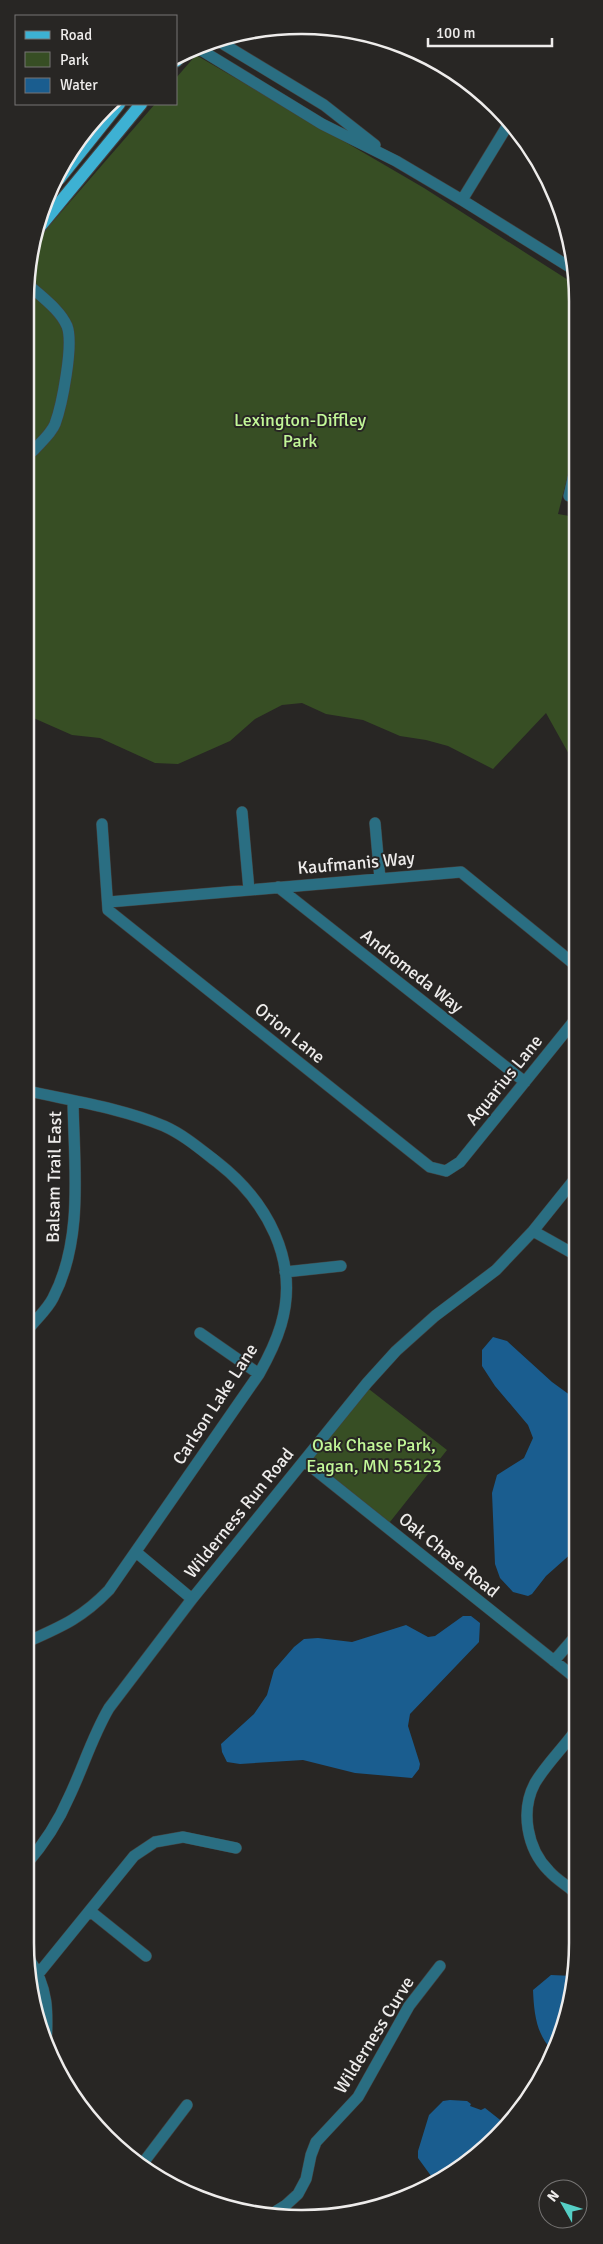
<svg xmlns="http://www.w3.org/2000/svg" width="603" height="2244" font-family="Signika,sans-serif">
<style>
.green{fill:#374e24}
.water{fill:#1a5d8f}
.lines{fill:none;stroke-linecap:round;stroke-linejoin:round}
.minor-casing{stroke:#444240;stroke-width:12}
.major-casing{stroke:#444240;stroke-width:14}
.minor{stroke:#2a6e82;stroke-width:11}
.major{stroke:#3db1d3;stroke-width:12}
.labels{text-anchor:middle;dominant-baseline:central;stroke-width:4;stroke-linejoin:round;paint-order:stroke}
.park-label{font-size:18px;fill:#c2f798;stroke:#282624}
.street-label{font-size:18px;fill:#eeeceb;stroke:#282624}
.rim{fill:none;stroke:#eeeceb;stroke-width:2.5}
</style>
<rect width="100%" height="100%" fill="#282624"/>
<path class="green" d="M196,55L424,188L576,285L575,447L558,514L575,517V765L546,713L493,769L448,746L426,740L400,736L363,720L326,714L302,703L282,705L255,719L230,741L178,764L155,763L100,738L72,735L29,716L30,248L155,104H176V78Z
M365,1386L447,1450L386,1527L304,1461Z"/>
<path class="water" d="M493,1337L507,1341L552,1382L574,1398L573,1552L546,1576L532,1594L528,1596L513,1592L500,1578L495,1564L492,1493L497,1475L524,1458L533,1438L528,1425L495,1386L482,1366V1350Z
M463,1616H471L480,1623L479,1642L410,1714L408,1726L420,1764L419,1769L412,1778L355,1773L303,1760L240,1764L227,1762L222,1752L221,1744L254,1714L267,1695L274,1670L294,1647L304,1639L318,1638L352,1642L406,1625L428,1637L435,1636Z
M551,1975L573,1976V1996L552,2050C536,2034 534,2012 533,1990Z
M450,2100L467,2101L471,2104L470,2106L481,2110L485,2108L504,2123L470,2162L434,2180L418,2158V2151L429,2115L443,2101Z"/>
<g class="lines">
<defs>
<path id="minor" d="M220,42L324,105L375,145
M201,50L322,124L396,161L462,200L576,271
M462,200L509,123
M30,451H33C40,443 51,434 55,424C62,405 74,344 67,326C60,310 43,298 30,286
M569,496L575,469
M242,812L249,890
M375,823L380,879
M102,824L108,910L430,1167L446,1171L460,1162L574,1021
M278,887L525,1082
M109,902L461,872L574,964
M533,1231L574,1254
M285,1272L341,1266
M27,1331C35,1320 47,1310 53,1298C84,1239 74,1166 73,1101
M200,1333L259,1374
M304,1461L573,1676
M136,1552L192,1599
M26,1644L29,1641C63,1626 83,1617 109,1590L259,1374C268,1358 276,1342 281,1325C300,1261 267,1201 217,1162C200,1149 184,1135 164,1126C121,1108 73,1101 28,1091
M554,1661L573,1639
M25,1866C43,1845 58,1823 69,1797C83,1768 92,1737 109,1708L192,1599L367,1383L396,1351L435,1316L496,1270L533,1231L574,1180
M573,1891C565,1884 556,1879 549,1871C527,1849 520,1811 535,1783C545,1766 561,1750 573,1734
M90,1911L146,1956
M28,1957C49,1988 48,2012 46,2048
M39,1973L134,1856L155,1842L183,1837L236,1848
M143,2163L187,2105
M270,2215L286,2205L298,2194L306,2179L311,2155L316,2142L358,2097L409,2006L440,1966"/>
<path id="major" d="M176,61L178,59
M59,179L119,104
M38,229L141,104"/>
</defs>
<use href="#minor" class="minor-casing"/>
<use href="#major" class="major-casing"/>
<use href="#minor" class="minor"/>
<use href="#major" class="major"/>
</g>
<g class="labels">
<g class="park-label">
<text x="300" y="420">Lexington-Diffley<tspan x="300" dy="21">Park</tspan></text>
<text x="374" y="1445">Oak Chase Park,<tspan x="374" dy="21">Eagan, MN 55123</tspan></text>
</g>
<g class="street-label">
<text transform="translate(356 863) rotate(-5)">Kaufmanis Way</text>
<text transform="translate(412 971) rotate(38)">Andromeda Way</text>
<text transform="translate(290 1033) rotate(39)">Orion Lane</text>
<text transform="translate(504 1080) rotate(-51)">Aquarius Lane</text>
<text transform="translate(54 1177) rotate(-89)">Balsam Trail East</text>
<text transform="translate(215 1404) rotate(-57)">Carlson Lake Lane</text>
<text transform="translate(239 1513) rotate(-51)">Wilderness Run Road</text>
<text transform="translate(449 1555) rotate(39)">Oak Chase Road</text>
<text transform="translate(374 2035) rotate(-58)">Wilderness Curve</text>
</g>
</g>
<path d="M0 0H603V2244H0ZM301 34H302A267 267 0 0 1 569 301V1943A267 267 0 0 1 302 2210H301A267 267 0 0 1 34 1943V301A267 267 0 0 1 301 34Z" fill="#282624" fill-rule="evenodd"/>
<path class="rim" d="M301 34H302A267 267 0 0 1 569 301V1943A267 267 0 0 1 302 2210H301A267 267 0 0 1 34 1943V301A267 267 0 0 1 301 34Z"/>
<rect x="15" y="15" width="162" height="90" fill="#282624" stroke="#777574"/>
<rect x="25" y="31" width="25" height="8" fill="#3db1d3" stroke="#777574"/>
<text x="60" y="40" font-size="15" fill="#eeeceb">Road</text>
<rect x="25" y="52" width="25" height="15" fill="#374e24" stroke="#777574"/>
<text x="60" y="65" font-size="15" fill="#eeeceb">Park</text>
<rect x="25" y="78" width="25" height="15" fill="#1a5d8f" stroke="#777574"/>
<text x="60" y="90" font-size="15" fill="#eeeceb">Water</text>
<g transform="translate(563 2204) rotate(309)"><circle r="24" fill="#282624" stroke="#777574"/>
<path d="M0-4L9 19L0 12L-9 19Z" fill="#55cec5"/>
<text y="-8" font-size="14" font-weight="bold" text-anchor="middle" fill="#eeeceb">N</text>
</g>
<path d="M428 38v8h124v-8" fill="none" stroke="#eeeceb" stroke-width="2.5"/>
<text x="436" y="38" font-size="15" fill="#eeeceb" stroke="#282624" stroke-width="4" paint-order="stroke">100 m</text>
</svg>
